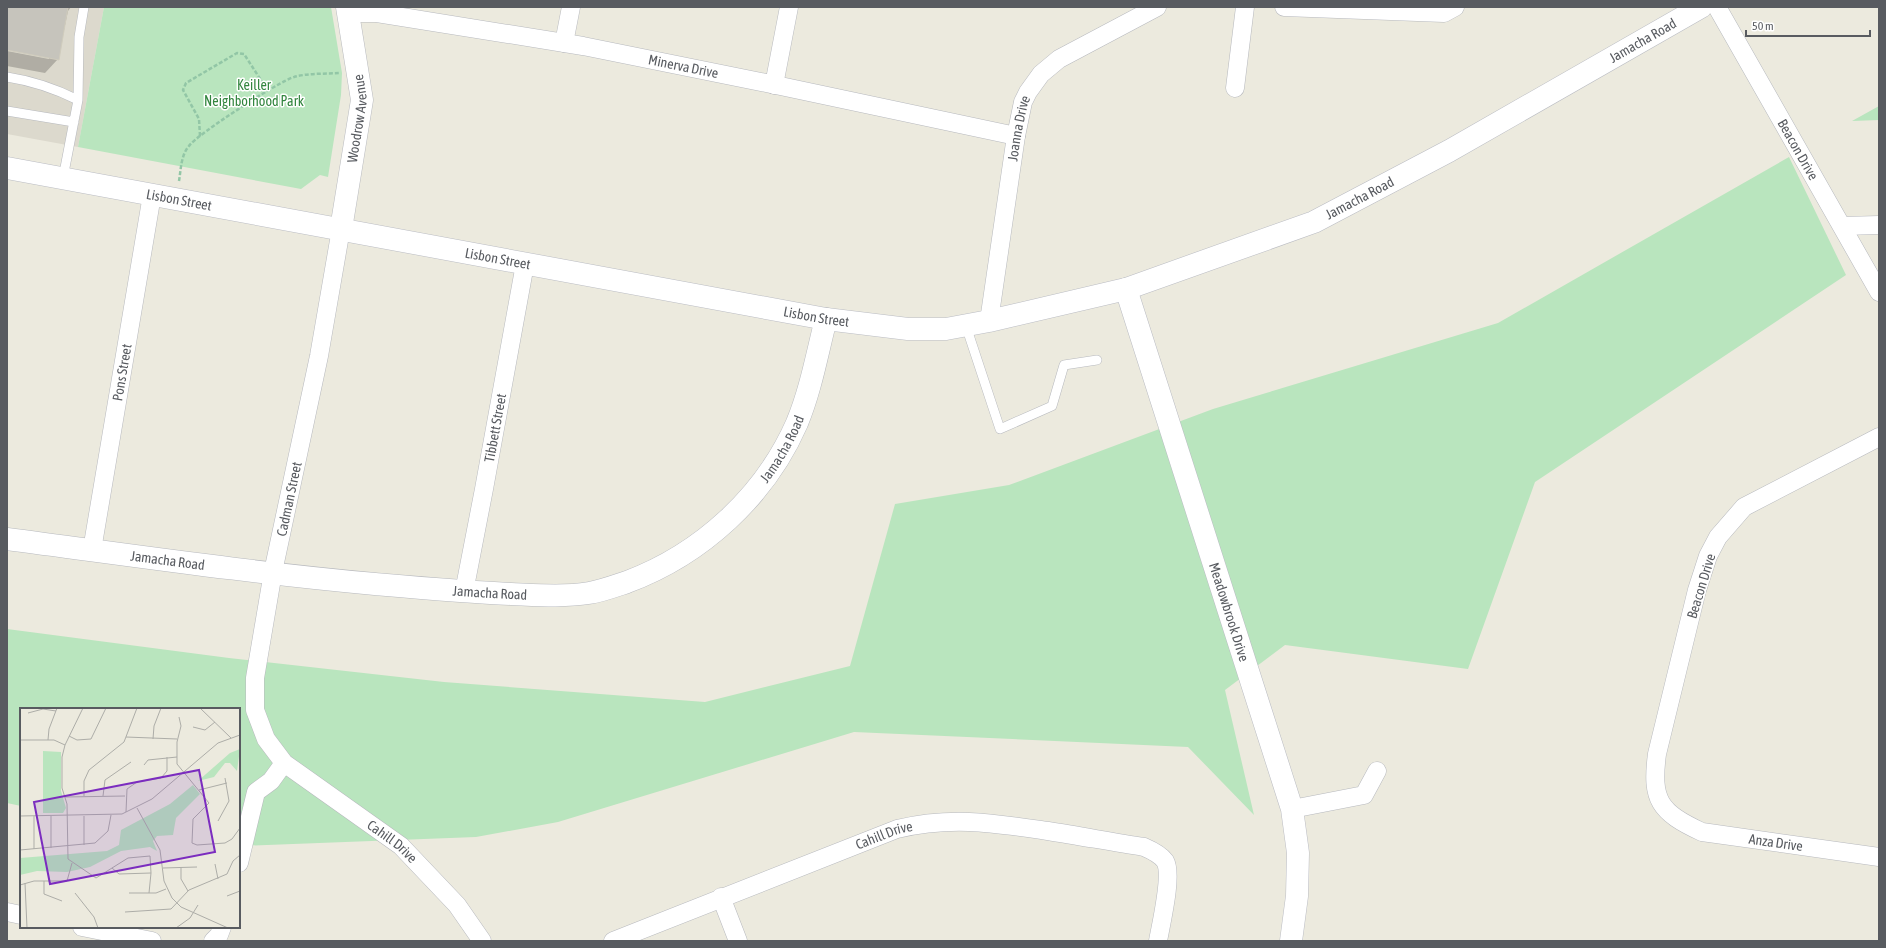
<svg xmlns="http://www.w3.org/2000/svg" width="1886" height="948" font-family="'Asap Condensed',sans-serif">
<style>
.education{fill:#dcd9cd}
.green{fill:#b9e5be}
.shadow{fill:#0003}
.building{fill:#c6c4bc;stroke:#d0ccbd}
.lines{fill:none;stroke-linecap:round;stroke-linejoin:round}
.service-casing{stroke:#b7b9be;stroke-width:10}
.minor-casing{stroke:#b7b9be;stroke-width:19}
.tertiary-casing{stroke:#b7b9be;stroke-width:23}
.secondary-casing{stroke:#babcc3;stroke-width:23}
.path{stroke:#92c6a6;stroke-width:2.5;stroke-dasharray:4 2;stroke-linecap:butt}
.service{stroke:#fff;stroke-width:9}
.minor{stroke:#fff;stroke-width:18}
.tertiary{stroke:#fff;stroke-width:22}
.secondary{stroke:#fff;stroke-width:22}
.labels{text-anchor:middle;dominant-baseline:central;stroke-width:3;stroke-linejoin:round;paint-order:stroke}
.street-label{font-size:14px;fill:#585b60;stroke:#fff}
.park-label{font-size:14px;fill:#32853e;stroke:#fff}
.inset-road{fill:none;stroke:#adada8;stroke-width:1}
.view{fill:#7b2cbf;fill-opacity:0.15;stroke:#7b2cbf;stroke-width:2}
.inset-edge{fill:none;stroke:#585b60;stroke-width:2}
</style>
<rect width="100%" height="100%" fill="#eceade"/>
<path class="education" d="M7,7H104L78,147L7,134Z"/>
<path class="green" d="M104,7H331L342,73L341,95L328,177L320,175L301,189L78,147Z
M1879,106V120L1852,121Z
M1789,157L1846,275L1535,482L1468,669L1285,645L1225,690L1254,815L1188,747L854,732L558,822L476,837L239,846V709H21V806L7,803V629L229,658L444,682L705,702L850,666L895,504L1009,485L1213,409L1498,323Z"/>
<path class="shadow" d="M7,7H71L68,11L58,59L45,73L7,66V51L49,59V57L7,49Z"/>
<path class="building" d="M7,7H68L59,60L7,50Z"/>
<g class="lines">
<defs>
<path id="service" d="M7,77C33,81 54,88 78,100L63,178
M78,100L79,37L84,7
M7,111L74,122
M966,326L1000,429L1052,406L1064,365L1097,360"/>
<g id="minor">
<path d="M1284,7L1444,13L1455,7"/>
<path id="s1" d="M1717,7L1879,292"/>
<path id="s2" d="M348,13H377L583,46L771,84L1016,136"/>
<path d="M564,43L571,7"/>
<path d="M774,85L789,7"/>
<path d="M1235,88L1245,7"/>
<path d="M1843,226L1879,225"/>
<path id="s3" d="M341,229L319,356L273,572L255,678V710L266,739L284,763L401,846L457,905L482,941"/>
<path id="s4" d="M989,321L1016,136L1023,102L1028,92L1041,74L1059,59L1157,7"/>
<path id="s5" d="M1879,437L1744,507L1718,537L1708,556L1697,590L1657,754C1651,800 1659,812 1702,832L1879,857"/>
<path id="s6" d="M92,550L152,195"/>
<path id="s7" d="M464,592L484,489L525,264"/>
<path d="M1292,809L1364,795L1377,771"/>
<path d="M239,863L256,792L271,781L284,763"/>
<path d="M721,897L738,941"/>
<path d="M7,912L21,915"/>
<path d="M82,927L152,941"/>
<path d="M213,941L219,935L222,927"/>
<path id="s8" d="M613,941L897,829C952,816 993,823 1048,831C1080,836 1112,842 1144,847C1151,850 1160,854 1165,861C1173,874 1161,924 1158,941"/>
</g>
<g id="tertiary">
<path id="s9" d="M341,229L362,100L347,7"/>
<path id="s10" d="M7,539C130,555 252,573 375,584C421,588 466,592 511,594C537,595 564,597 589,593C602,591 615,586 627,582C702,554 765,496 797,423C811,389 817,354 826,319"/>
</g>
<g id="secondary">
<path id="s11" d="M7,168L826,319L908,329H946L989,321L1126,289L1314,222L1449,151L1701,7"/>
<path id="s12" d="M1126,289L1292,809L1298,853L1297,896L1291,941"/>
</g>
</defs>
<use href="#service" class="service-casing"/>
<use href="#minor" class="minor-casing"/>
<use href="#tertiary" class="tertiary-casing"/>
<use href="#secondary" class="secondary-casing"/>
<path class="path" d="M200,136L199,119L183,90L186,83L237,53L244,54L268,91
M179,181C181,169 181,155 189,146C196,135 281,80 294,77C308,73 325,74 340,73"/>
<use href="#service" class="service"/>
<use href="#minor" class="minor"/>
<use href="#tertiary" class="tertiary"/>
<use href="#secondary" class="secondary"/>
</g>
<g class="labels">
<g class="street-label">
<text stroke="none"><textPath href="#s11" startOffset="1713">Jamacha Road</textPath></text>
<text stroke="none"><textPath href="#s2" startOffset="340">Minerva Drive</textPath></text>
<text stroke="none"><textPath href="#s9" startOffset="112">Woodrow Avenue</textPath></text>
<text stroke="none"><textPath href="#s4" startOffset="195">Joanna Drive</textPath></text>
<text stroke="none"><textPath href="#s1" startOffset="164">Beacon Drive</textPath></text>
<text stroke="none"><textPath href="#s11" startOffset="1389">Jamacha Road</textPath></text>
<text stroke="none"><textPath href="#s11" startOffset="175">Lisbon Street</textPath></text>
<text stroke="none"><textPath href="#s11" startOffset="499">Lisbon Street</textPath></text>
<text stroke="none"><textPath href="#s11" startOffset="823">Lisbon Street</textPath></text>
<text stroke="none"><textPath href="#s6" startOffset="180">Pons Street</textPath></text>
<text stroke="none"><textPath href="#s7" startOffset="167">Tibbett Street</textPath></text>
<text stroke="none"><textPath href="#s10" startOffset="834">Jamacha Road</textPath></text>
<text transform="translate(289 499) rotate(-78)">Cadman Street</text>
<text stroke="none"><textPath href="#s10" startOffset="162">Jamacha Road</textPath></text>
<text transform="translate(1701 586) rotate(-73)">Beacon Drive</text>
<text stroke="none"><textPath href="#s10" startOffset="486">Jamacha Road</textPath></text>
<text stroke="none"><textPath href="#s12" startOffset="339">Meadowbrook Drive</textPath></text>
<text stroke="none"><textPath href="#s8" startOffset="291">Cahill Drive</textPath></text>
<text stroke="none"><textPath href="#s5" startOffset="593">Anza Drive</textPath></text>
<text stroke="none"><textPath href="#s3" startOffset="684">Cahill Drive</textPath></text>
</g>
<g class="park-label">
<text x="254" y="85">Keiller<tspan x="254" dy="16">Neighborhood Park</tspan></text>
</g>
</g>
<g transform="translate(20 708)">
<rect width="220" height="220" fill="#eceade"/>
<path d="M220,41L217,63L210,55H205L194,69L178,73L210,45ZM23,43L41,44V83L46,100L43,105H23ZM173,77L180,86L156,110L153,127L137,128L133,133L137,143L130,139L101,143L70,159L47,164L17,163L0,167V150L87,143L99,137L101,122L150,96Z" fill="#b9e5be"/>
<path class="inset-road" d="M63,0L45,37L42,49V80L47,96L48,151L76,170L108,150L130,148L131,165L129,185M180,0L211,30M8,5L23,1L36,3M159,9L161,18L157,34V56L189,95L173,111L172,135L177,137L205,135L212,131L220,120M173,19L185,22L195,14M49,28L57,32L71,31L86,0M106,29L157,31M133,31L134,18L141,0M0,32H34L45,37M28,32L29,21L37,0M124,57L128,52L157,49M179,82L207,75M64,88V73L69,62L104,34L117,0M83,88L85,72L111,54M45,89L105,88M117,100L140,142L144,173L152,190L161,199L208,220M106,104L107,81L117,74L141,70L147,63V49M0,108L102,106L132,91L198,35L220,27M14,108V141M31,108V140M64,108V137M198,113L209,93L205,70M0,142L75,135L88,123L91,107M195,156L198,171M161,159V171L168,183M92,160L99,166L131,165M143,160L177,159M24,173V186L42,193M5,175L7,220M0,177L14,173H47L52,155M55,185L74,209L78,220M109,185H136L146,181M207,188L220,183M105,204L151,201L169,182L207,166L213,153L220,147M156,220L170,210L178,197"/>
<path class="view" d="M179,62L195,144L30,176L14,94Z"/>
<rect width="220" height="220" class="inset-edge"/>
</g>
<rect width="1886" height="948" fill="none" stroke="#585b60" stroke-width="16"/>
<path d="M1746 30v6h124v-6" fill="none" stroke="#585b60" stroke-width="2"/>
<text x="1752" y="30" font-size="12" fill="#585b60" stroke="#ffffff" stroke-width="3" paint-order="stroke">50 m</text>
</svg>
